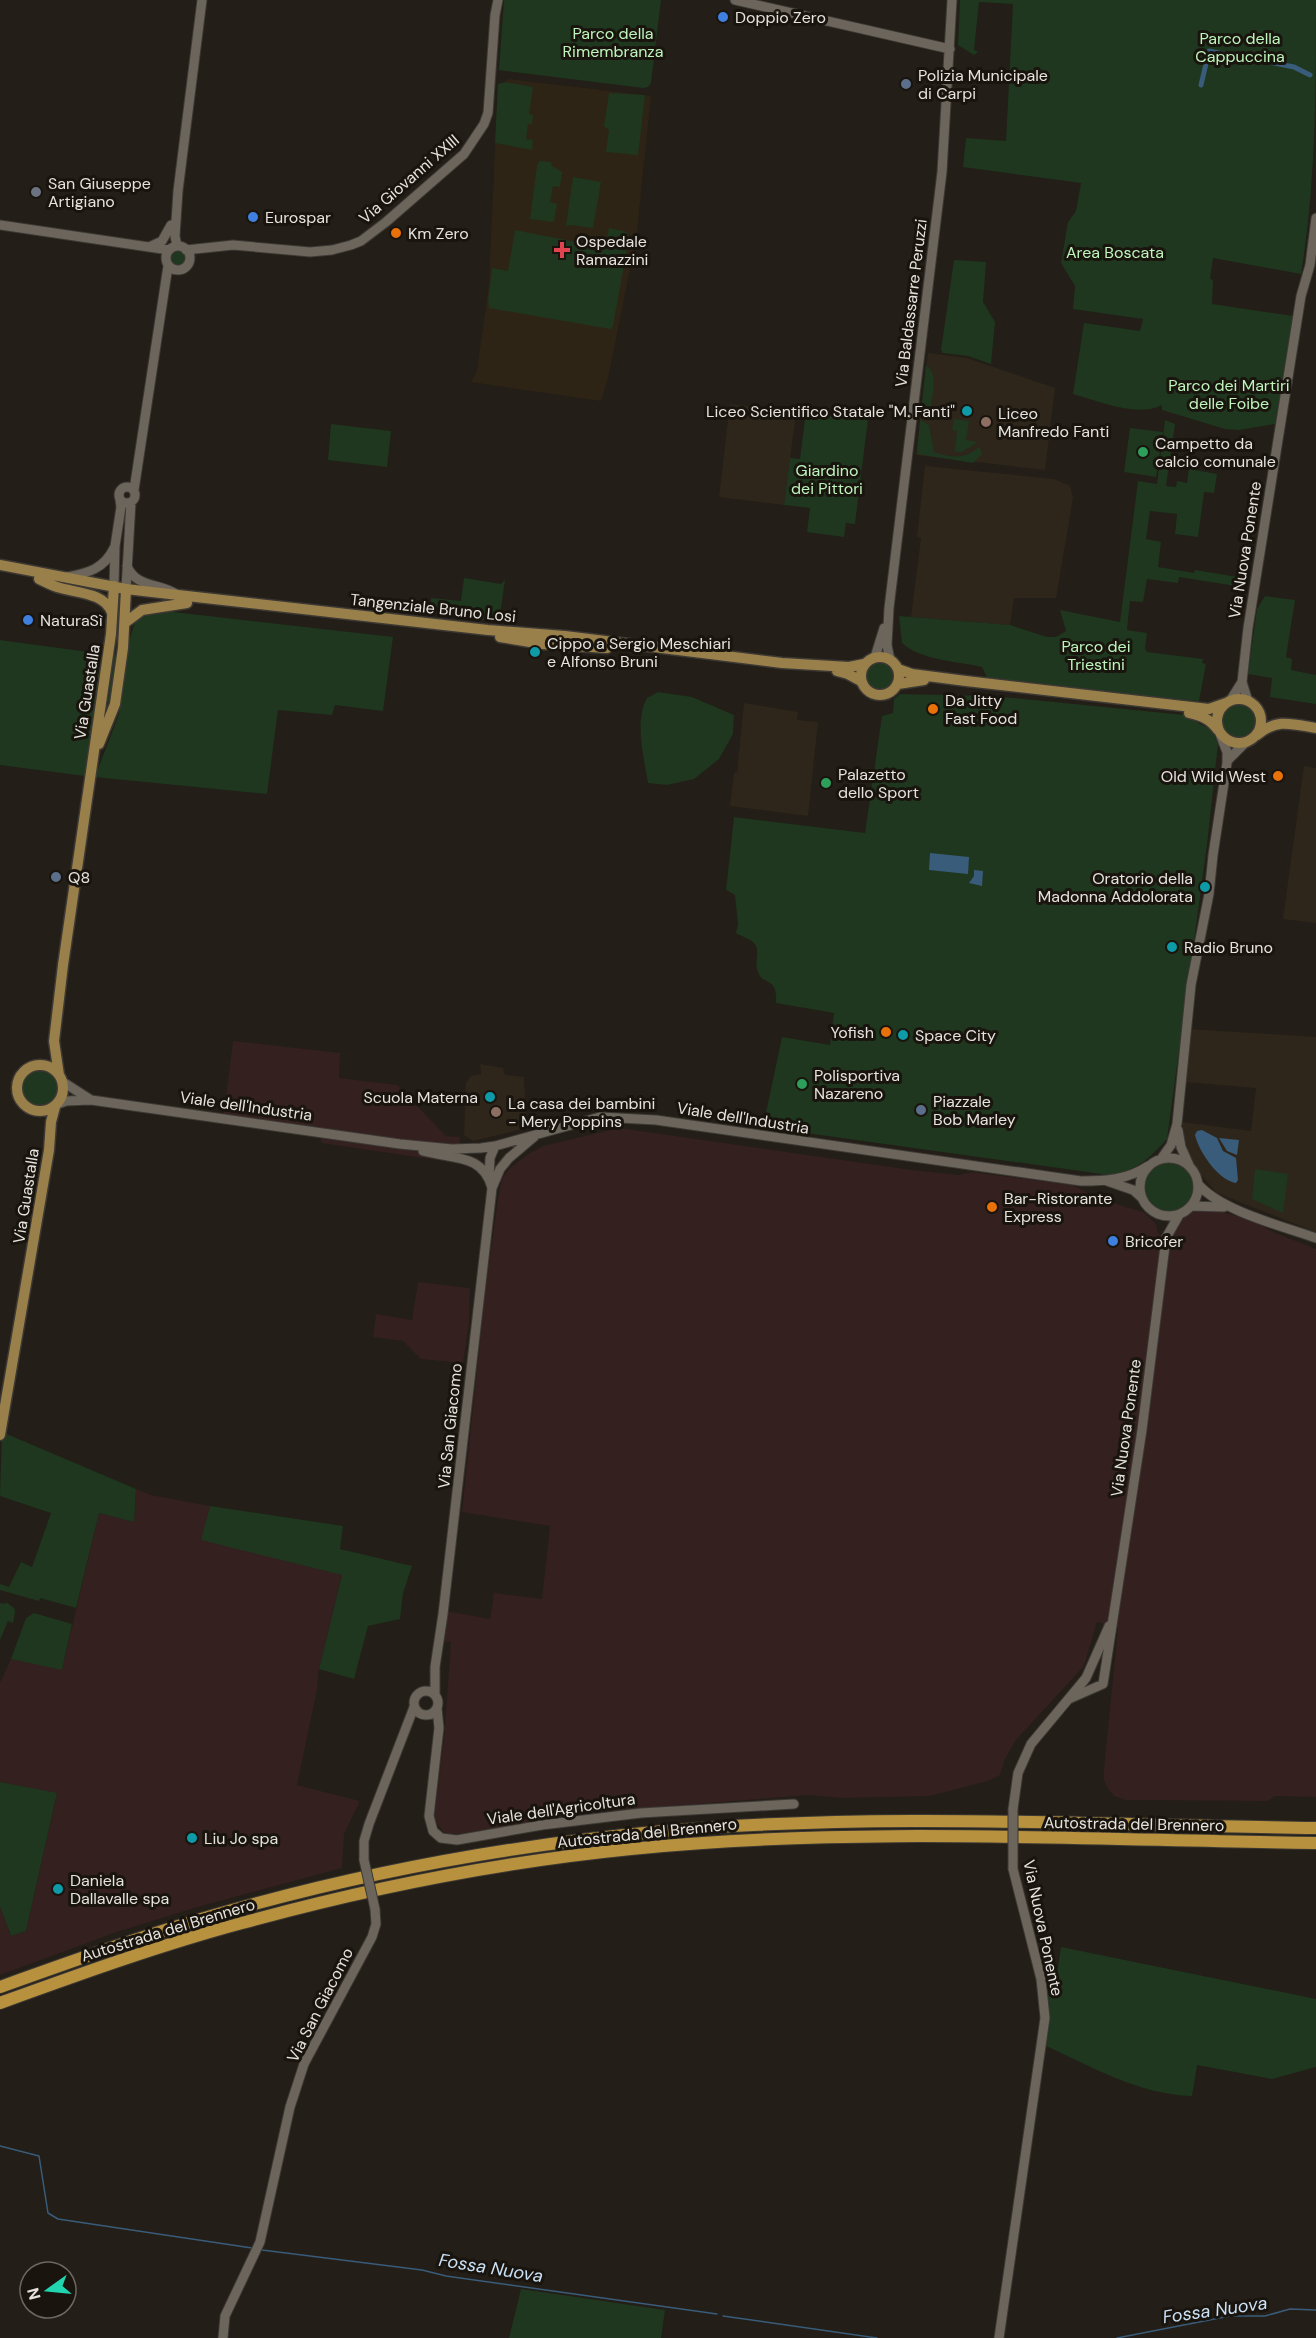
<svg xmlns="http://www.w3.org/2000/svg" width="1316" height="2338" font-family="'DM Sans',sans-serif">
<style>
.built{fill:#2e261a}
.industrial{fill:#33201f}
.medical{fill:#2e2415}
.green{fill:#1e371e}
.water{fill:#395c7b}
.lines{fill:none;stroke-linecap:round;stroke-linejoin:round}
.stream{stroke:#395c7b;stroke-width:1.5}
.canal{stroke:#395c7b;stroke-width:5}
.secondary-casing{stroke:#3c3833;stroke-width:11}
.primary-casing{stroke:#3c3833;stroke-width:13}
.highway-casing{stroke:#3c3833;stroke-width:14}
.secondary{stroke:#6b655c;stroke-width:9}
.primary{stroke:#997f49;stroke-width:10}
.highway{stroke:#b7913d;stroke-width:12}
.secondary-bridge-casing{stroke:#3c3833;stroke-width:11;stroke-linecap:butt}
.secondary-bridge{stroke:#6b655c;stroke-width:9}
.shop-dot{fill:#3f7fe0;stroke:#19150e;stroke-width:2}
.service-dot{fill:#5c6f8a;stroke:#19150e;stroke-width:2}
.worship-dot{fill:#6b7280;stroke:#19150e;stroke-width:2}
.food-dot{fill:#e8710a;stroke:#19150e;stroke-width:2}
.health-dot{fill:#e0444e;stroke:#19150e;stroke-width:2}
.culture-dot{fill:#0f9aa8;stroke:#19150e;stroke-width:2}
.education-dot{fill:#8d6e63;stroke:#19150e;stroke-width:2}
.leisure-dot{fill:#2e9e5b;stroke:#19150e;stroke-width:2}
.labels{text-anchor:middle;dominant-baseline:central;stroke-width:6;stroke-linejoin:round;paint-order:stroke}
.poi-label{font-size:16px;fill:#e6e3de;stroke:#19150e;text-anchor:start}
.park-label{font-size:16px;fill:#bef5bc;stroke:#19150e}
.street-label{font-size:16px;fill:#e6e3de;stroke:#19150e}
.water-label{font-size:18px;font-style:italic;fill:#cae1f6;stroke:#19150e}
</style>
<rect width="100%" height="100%" fill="#231e17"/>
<path class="built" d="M928,353L967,358L1055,388L1045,470L916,455Z
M730,404L796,413L784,505L719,497Z
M925,466L1054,479L1070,486L1073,498L1056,598H1014L1010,625L911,617L921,538L917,537Z
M744,703L798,712L797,720L818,722L808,816L730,806L734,773H737Z
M1304,766L1316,768V923L1283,919Z
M1189,1029L1316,1037V1232L1217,1193L1196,1169L1184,1143L1182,1122L1251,1131L1256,1088L1185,1082Z
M480,1064L503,1068L505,1075L524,1077L526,1128L473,1141L464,1135L466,1083L471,1076L481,1074Z"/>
<path class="industrial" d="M233,1041L340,1053L339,1078L397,1085L446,1136L460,1137L458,1163L321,1143L322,1135L223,1121Z
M619,1128L912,1170L959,1175L972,1172L1072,1185L1099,1198L1145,1213L1156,1224L1158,1234L1172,1236L1177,1224L1186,1215L1198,1210H1213L1254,1220L1269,1230L1316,1249V1797L1275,1796L1268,1801L1125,1800L1114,1796L1108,1789L1104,1780V1768L1118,1628L1097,1622L1084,1666L1016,1740L1005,1759L1000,1775L988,1781L930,1796L843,1798L808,1795L589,1813L452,1835L443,1832L434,1818L444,1740L451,1642L433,1640L440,1610L490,1619L494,1593L542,1599L550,1526L462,1512L485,1293L499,1192L502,1179L509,1169L528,1154L543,1146Z
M418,1282L470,1288L469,1323L463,1363L421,1359L403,1341L373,1337L376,1314L412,1320Z
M136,1489L151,1495L210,1506L202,1540L342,1574L319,1669L317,1690L297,1785L360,1801L344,1834L342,1868L194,1908L114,1933L0,1975V1907L11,1936L26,1931L57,1794L0,1782V1683L11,1659L62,1669L99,1513L134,1522Z"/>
<path class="medical" d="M508,79L651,96L636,240L608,378L601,401L471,382L477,371L489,284L498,84H503Z"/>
<path class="green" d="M504,0H661L651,83L648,87L643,88L499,70Z
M960,0H1316C1316,92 1316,183 1301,274L1213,258L1210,279L1213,280L1212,304L1293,316L1275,424L1239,430L1225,429L1162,410V405C1137,418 1099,401 1073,394L1084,323L1140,331L1143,319L1073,309L1075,286L1061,263L1068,222L1076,211L1081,183L963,167L966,138L1006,141L1013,4L979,2L974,50L978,52L974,55L958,45Z
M505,82L533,87L529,114L533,115L532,124H528L526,139L533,140L532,150L495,143L498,84Z
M609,93L645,95L638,155L606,152L609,130L604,126Z
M539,161L551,162L552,166L562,172L560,187L553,186L550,202L557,204L554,222L530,219L537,166Z
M573,177L601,182L593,228L571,225L566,226Z
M609,228L627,232L629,237L613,326L610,329L489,308L488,302L492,268L508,271L515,230L591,245H606Z
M168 258a9 9 0 1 1 18 0a9 9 0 1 1-18 0Z
M954,260L986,262L983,302L995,322L991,364L968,356L943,353L941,350Z
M926,365C939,373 932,394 931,407L924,413L921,412Z
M806,411L868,419L855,524L846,523L844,537L807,532L810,508L784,505L790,458L800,459Z
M954,419L969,421L966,440L978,442L962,452H955L957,431L952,430Z
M920,420L929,425L934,452C950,458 965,459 978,448H980L982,454L973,463L917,454Z
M1165,420L1175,424L1166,486L1176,487L1177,481L1187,483L1189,469L1217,474L1214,493L1204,492L1198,537L1175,534L1177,514L1150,511L1146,539L1161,542L1158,567L1194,573L1195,570L1244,578L1242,587L1179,577L1178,583L1147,579L1143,602L1130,601L1127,630L1147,633L1145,649L1147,652L1203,659L1202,663L1206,664L1199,701L1046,687L987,678L982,667C957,661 922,661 902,643L899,616L1010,625L1047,637H1056L1066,631L1060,610L1120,622L1138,481L1157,484Z
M331,424L391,431L387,467L328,460Z
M1130,428L1163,432L1156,477L1124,472Z
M464,578L501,584L505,580L499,622L430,613L431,598L461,601Z
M1265,596L1295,600L1286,657L1292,659L1291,670L1316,675V704L1270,697L1272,678L1248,674L1257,609Z
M156,610L393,637L383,711L335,705L332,715L278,710L267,794L95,777L119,714L129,642L135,622L146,613Z
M0,640L103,654L85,776L0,765Z
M111,654L120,656L112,702H104Z
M864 676a16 16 0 1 1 32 0a16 16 0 1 1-32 0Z
M658,692L692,697L734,715L733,734L719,759L694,779L667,785L648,783C644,758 634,721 647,698Z
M900,694L992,696L1195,716L1198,723L1212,730L1218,744L1207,845L1167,1139C1150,1158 1135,1172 1109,1175L763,1127L782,1037L830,1045L834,1013L776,1003C778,975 761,987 757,969C755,962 759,953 756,946C753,939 742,937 736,933L738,924L735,895L726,890L734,817L865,833L882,716L893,713L894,699Z
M1221 721a18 18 0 1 1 36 0a18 18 0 1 1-36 0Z
M21 1088a19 19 0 1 1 38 0a19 19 0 1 1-38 0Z
M1144 1187a25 25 0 1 1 50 0a25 25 0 1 1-50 0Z
M1255,1169L1288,1174L1283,1213L1252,1199Z
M2,1432L136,1489L134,1522L99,1513L76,1608L40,1598L39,1601L0,1590V1584L9,1587L21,1562L32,1567L51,1513L0,1496Z
M210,1506L343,1526L340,1549L412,1566L403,1593L400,1619L368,1626L354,1679L319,1669L342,1575L201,1540Z
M6,1602L14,1608L15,1612L13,1623L8,1621L0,1640V1603L5,1604Z
M34,1613L72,1624L62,1670L11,1659L26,1618Z
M0,1782L57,1793L26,1931L11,1936L0,1907Z
M1061,1947L1316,1999V2067L1272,2079L1197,2065L1192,2096C1139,2095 1088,2065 1040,2043L1048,1993L1054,1994Z
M521,2289L665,2310L661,2338H509Z"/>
<path class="water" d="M930,853L969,857L968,874L929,870Z
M974,870L983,871L982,886L969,883L974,876Z
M1202,1130L1217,1138L1223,1151L1236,1158L1238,1180L1236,1183C1218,1180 1199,1152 1195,1135L1197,1131Z
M1219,1138L1239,1140L1237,1155L1227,1151Z"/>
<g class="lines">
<path class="stream" d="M0,2146L39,2156L48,2213L58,2219L252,2248
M262,2250L422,2270L446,2276L717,2314
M723,2316L877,2338
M1117,2338L1230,2316H1265L1290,2309L1316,2310"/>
<path class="canal" d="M1249,58L1294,67L1310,75
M1201,85L1209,51L1239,57"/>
<defs>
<path id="secondary" d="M735,0L950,49
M0,225L169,250
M166 258a12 12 0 1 1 24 0a12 12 0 1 1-24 0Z
M177,246L175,236L178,191L202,0
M149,247L162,241L171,225
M186,250L233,245L310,252L332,250L351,245L361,241L386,222L464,154L484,124L488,113L495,15L498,0
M119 495a8 8 0 1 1 16 0a8 8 0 1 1-16 0Z
M134,490L168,266
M127,566C136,588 160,583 176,594
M67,577C88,573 104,569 114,548
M114,586L115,546L121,507L120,500
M126,589L131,502
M875,657L884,628
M890,660L887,645L889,608L942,172L952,0
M1230,701L1242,682
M1248,701L1242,682L1248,628L1301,296L1310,265L1316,218
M1227,761L1246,742
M63,1082L91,1100
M58,1104L66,1101L91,1100L400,1144L452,1149L481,1148L495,1146L600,1117L656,1120L1081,1181C1105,1181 1127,1180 1148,1166
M1178,1130L1181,1147L1189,1165
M423,1151C451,1159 483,1153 492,1188
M1140 1187a29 29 0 1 1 58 0a29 29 0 1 1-58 0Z
M1161,1159L1171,1145L1177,1124L1191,985L1209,894L1213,855L1227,763V752L1220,734
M489,1179L490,1158L495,1146
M1107,1181L1133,1190L1142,1198
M1198,1184C1221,1211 1282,1226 1316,1238
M1191,1206L1224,1207
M414 1703a12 12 0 1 1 24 0a12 12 0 1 1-24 0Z
M435,1695V1667L443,1614L492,1188L500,1169L509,1158L535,1136
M1069,1699L1103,1684L1142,1430L1166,1238L1179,1215
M437,1708L439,1728L429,1816L433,1831L441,1838L457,1840L542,1825L641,1813L794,1804
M1013,1809L1018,1773L1031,1744L1086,1678L1109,1626
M364,1860V1841L369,1824L414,1707
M223,2338L225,2316L260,2242L290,2107L304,2064L372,1937L376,1924L375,1909
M999,2338L1045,2018L1041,1979L1013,1869"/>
<path id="primary" d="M0,565L126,589L178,595L488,630L565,636L782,663L849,667L864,664
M39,579C45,582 51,585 57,587C75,593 105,592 112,613
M126,622L142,610L187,603
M500,637L542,644L607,648
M861 676a19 19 0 1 1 38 0a19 19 0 1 1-38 0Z
M898,669L912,674L966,681L1209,709L1226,703
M837,671L848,674L861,681
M898,684L924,680
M1217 721a22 22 0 1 1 44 0a22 22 0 1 1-44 0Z
M1189,713C1202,716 1210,719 1218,730
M1257,735C1277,718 1292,724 1316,728
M99,744L115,704L123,648L126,589
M17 1088a23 23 0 1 1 46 0a23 23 0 1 1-46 0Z
M59,1075L54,1041L63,965L111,634L114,586
M0,1435L49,1150L51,1122L55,1107"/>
<path id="highway" d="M0,1987C78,1959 156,1931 236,1909C376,1870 520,1844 665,1831C881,1812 1099,1825 1316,1828
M0,2003C80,1974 160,1945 242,1923C369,1888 500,1862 631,1849C859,1826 1088,1840 1316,1843"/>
</defs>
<use href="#secondary" class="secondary-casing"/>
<use href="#primary" class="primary-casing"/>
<use href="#highway" class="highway-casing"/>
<use href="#secondary" class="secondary"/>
<use href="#primary" class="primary"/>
<use href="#highway" class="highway"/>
<defs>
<path id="secondary-bridge" d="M1013,1809V1869
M364,1860L375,1909"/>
</defs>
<use href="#secondary-bridge" class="secondary-bridge-casing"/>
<use href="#secondary-bridge" class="secondary-bridge"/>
</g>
<g class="shop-dot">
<circle cx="723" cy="17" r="6"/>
<circle cx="253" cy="217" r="6"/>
<circle cx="28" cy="620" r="6"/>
<circle cx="1113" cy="1241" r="6"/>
</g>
<g class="service-dot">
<circle cx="906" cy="84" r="6"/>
<circle cx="56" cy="877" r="6"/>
<circle cx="921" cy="1110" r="6"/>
</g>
<circle class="worship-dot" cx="36" cy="192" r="6"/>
<g class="food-dot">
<circle cx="396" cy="233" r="6"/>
<circle cx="933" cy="709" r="6"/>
<circle cx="1278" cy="776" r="6"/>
<circle cx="886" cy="1032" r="6"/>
<circle cx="992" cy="1207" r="6"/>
</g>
<path class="health-dot" d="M559 241h6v6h6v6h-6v6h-6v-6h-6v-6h6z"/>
<g class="culture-dot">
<circle cx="967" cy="411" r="6"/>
<circle cx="535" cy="652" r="6"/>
<circle cx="1205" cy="887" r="6"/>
<circle cx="1172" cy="947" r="6"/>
<circle cx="903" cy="1035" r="6"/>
<circle cx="490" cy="1097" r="6"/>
<circle cx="192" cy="1838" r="6"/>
<circle cx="58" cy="1889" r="6"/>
</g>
<g class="education-dot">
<circle cx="986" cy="422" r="6"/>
<circle cx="496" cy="1112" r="6"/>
</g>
<g class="leisure-dot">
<circle cx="1143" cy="452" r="6"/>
<circle cx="826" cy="783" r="6"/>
<circle cx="802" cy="1084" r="6"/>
</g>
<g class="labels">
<g class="poi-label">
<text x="735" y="17">Doppio Zero</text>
<text x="918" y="75">Polizia Municipale<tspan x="918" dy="18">di Carpi</tspan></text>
<text x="48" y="183">San Giuseppe<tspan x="48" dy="18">Artigiano</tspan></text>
<text x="265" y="217">Eurospar</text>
<text x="408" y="233">Km Zero</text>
<text x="576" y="241">Ospedale<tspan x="576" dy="18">Ramazzini</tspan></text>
<text x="955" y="411" text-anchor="end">Liceo Scientifico Statale "M. Fanti"</text>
<text x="998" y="413">Liceo<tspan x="998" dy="18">Manfredo Fanti</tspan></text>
<text x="1155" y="443">Campetto da<tspan x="1155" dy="18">calcio comunale</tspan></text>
<text x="40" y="620">NaturaSì</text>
<text x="547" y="643">Cippo a Sergio Meschiari<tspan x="547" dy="18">e Alfonso Bruni</tspan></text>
<text x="945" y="700">Da Jitty<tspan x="945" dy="18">Fast Food</tspan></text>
<text x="838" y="774">Palazetto<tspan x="838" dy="18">dello Sport</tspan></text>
<text x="1266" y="776" text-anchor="end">Old Wild West</text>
<text x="68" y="877">Q8</text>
<text x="1193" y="878" text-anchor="end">Oratorio della<tspan x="1193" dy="18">Madonna Addolorata</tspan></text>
<text x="1184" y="947">Radio Bruno</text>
<text x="874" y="1032" text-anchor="end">Yofish</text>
<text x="915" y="1035">Space City</text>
<text x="814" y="1075">Polisportiva<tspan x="814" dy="18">Nazareno</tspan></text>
<text x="478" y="1097" text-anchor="end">Scuola Materna</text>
<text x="933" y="1101">Piazzale<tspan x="933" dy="18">Bob Marley</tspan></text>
<text x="508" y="1103">La casa dei bambini<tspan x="508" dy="18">- Mery Poppins</tspan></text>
<text x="1004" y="1198">Bar-Ristorante<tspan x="1004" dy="18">Express</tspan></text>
<text x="1125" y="1241">Bricofer</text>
<text x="204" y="1838">Liu Jo spa</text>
<text x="70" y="1880">Daniela<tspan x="70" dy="18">Dallavalle spa</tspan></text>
</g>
<g class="park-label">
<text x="613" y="33">Parco della<tspan x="613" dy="18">Rimembranza</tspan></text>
<text x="1240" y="38">Parco della<tspan x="1240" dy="18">Cappuccina</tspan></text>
<text x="1115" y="252">Area Boscata</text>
<text x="1229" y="385">Parco dei Martiri<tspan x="1229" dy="18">delle Foibe</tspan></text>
<text x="827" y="470">Giardino<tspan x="827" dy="18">dei Pittori</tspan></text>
<text x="1096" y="646">Parco dei<tspan x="1096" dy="18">Triestini</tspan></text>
</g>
<g class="street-label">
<text transform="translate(409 179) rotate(-41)">Via Giovanni XXIII</text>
<text transform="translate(911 303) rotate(-83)">Via Baldassarre Peruzzi</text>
<text transform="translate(1245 550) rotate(-81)">Via Nuova Ponente</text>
<text transform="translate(433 608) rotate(6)">Tangenziale Bruno Losi</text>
<text transform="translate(87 692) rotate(-81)">Via Guastalla</text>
<text transform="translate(246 1106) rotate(8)">Viale dell'Industria</text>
<text transform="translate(743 1118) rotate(9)">Viale dell'Industria</text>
<text transform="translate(26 1196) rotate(-81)">Via Guastalla</text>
<text transform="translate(450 1426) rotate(-84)">Via San Giacomo</text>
<text transform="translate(1126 1428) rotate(-82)">Via Nuova Ponente</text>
<text transform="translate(561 1809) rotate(-8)">Viale dell'Agricoltura</text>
<text transform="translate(1134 1824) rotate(1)">Autostrada del Brennero</text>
<text transform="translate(647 1833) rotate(-6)">Autostrada del Brennero</text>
<text transform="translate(1043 1928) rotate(78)">Via Nuova Ponente</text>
<text transform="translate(168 1930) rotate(-17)">Autostrada del Brennero</text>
<text transform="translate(320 2005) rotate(-63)">Via San Giacomo</text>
</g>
<g class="water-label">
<text transform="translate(491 2268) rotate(9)">Fossa Nuova</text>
<text transform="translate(1215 2310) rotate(-8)">Fossa Nuova</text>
</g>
</g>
<g transform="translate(48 2290) rotate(255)"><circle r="28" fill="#19150e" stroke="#6b6761" stroke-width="1.5"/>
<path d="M0-4.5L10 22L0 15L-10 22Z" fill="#20d5b0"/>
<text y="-9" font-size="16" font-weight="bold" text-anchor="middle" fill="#e6e3de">N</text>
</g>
</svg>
